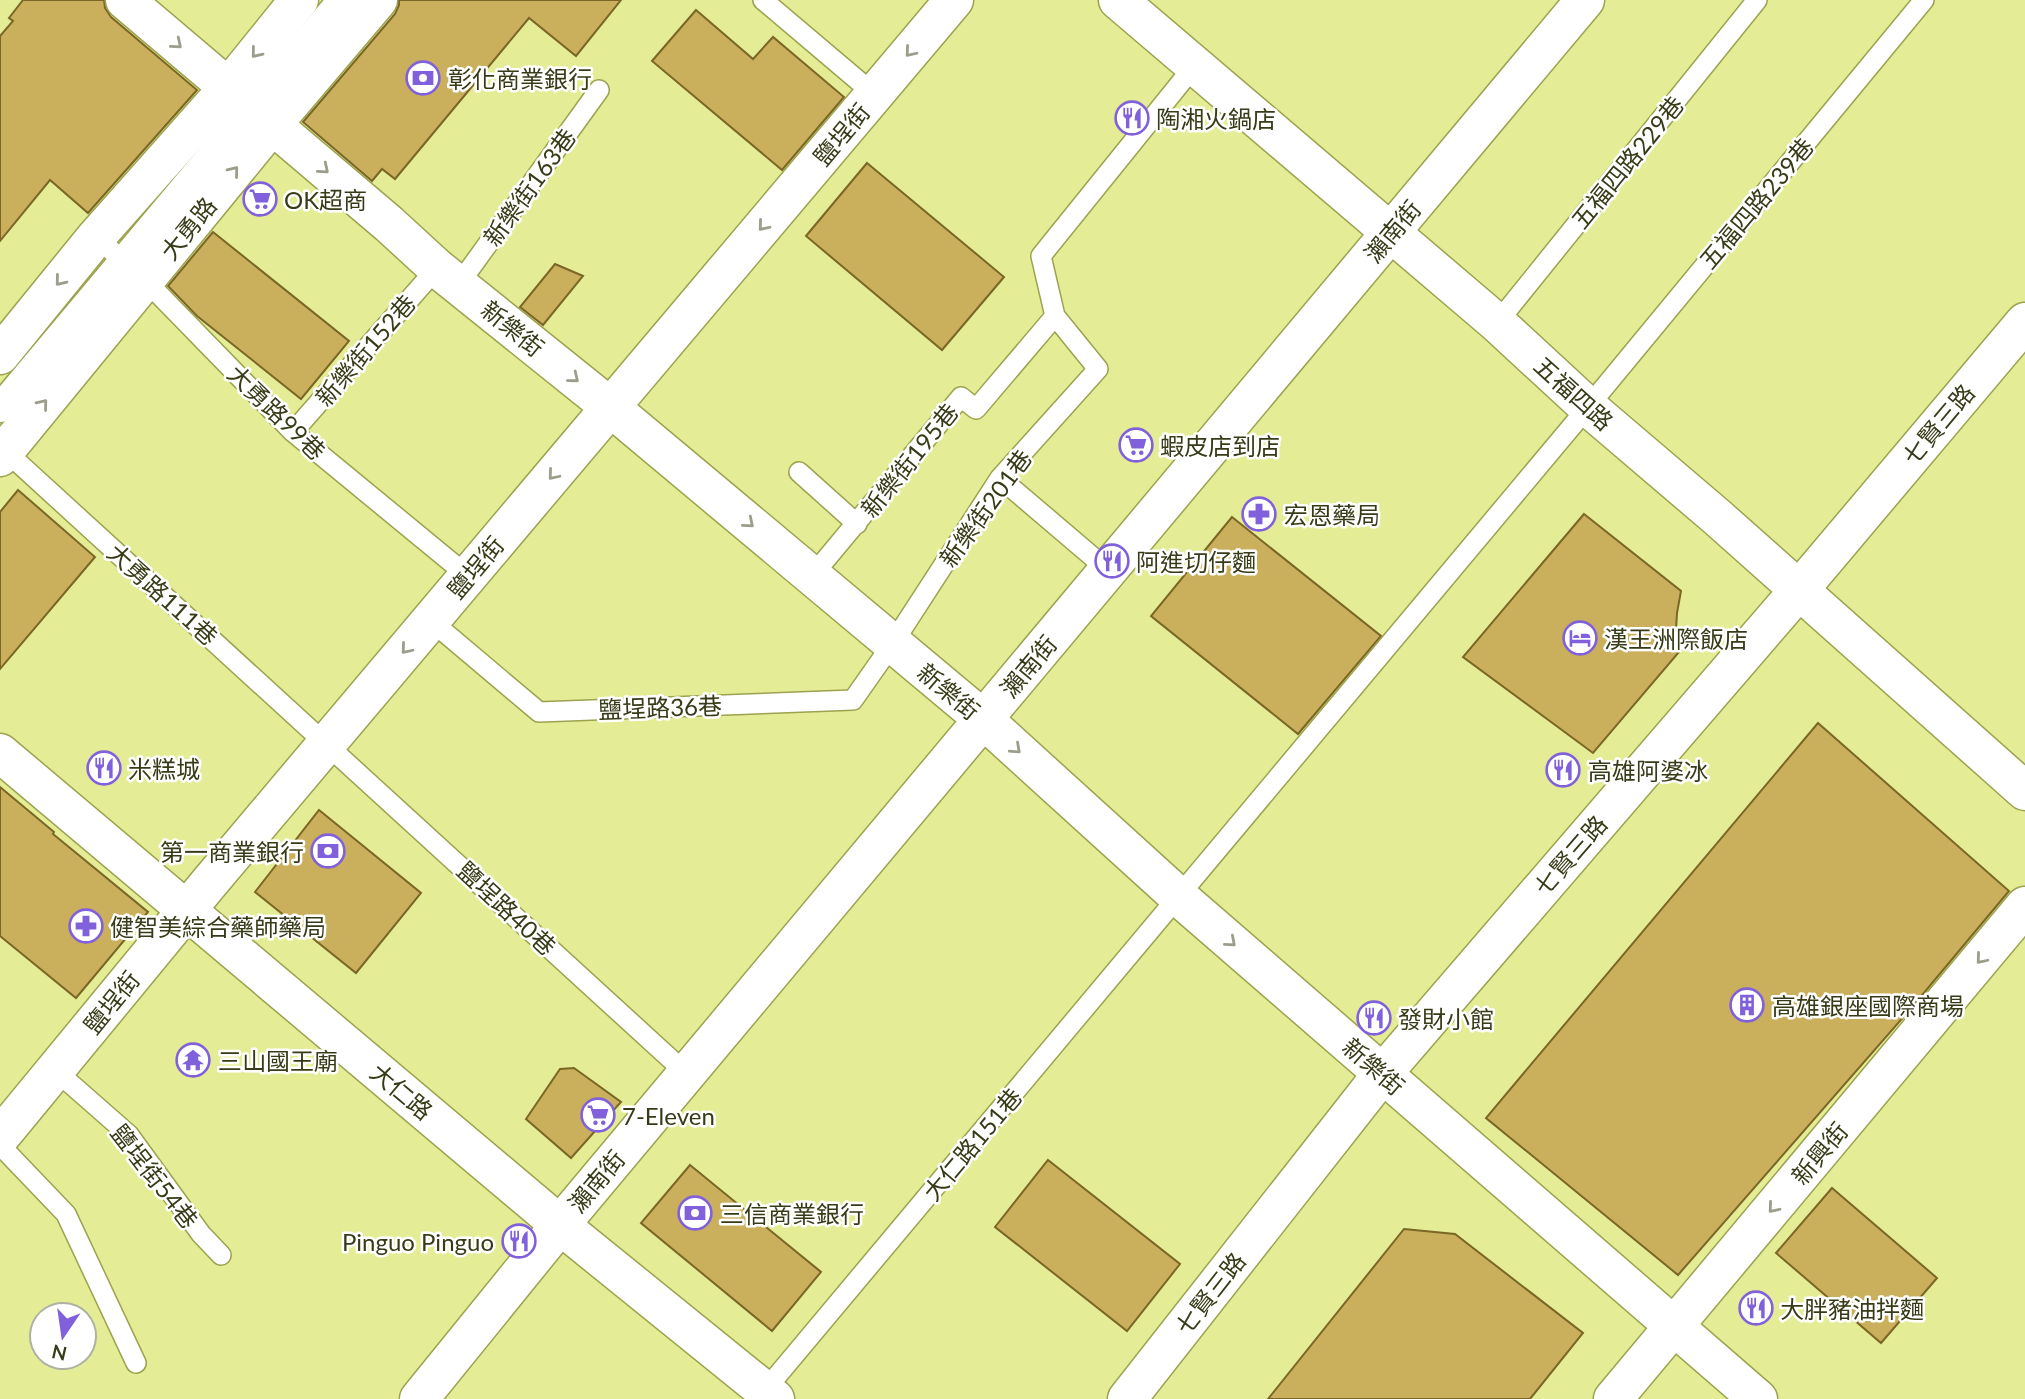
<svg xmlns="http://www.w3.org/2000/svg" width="2025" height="1399" font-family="Lato,'Noto Sans TC',sans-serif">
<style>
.building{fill:#caaf5c;stroke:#7a6726;stroke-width:2}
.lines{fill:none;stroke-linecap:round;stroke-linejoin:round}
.service-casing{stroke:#9ca24e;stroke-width:22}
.pedestrian-casing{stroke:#9ca24e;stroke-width:31}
.minor-casing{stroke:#9ca24e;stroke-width:41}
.tertiary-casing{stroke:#9ca24e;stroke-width:41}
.service{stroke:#fff;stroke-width:19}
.pedestrian{stroke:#fff;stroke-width:28}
.minor{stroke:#fff;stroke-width:38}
.tertiary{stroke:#fff;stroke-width:38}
.oneway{stroke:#9c9d8b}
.labels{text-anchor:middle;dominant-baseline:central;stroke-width:5;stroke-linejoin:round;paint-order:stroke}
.poi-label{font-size:24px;fill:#383b17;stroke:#fff;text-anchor:start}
.street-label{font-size:24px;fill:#383b17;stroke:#fff}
</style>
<rect width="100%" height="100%" fill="#e5ec96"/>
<path class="building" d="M23,0H104L105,8L111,17L197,90L88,213L50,180L0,241V36L13,21L9,18Z
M399,0H621L576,56L529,18L395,179L382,169L372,181L303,122L395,14L399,5Z
M696,10L753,59L773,37L844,97L782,170L652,61Z
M867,163L1004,277L942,350L806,236Z
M213,232L349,341L301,399L197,316L168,286Z
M555,264L583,276L543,325L520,307Z
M18,490L95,557L0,669V512Z
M1584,514L1681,591L1677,613L1676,630L1685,645L1593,753L1463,657Z
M1232,517L1381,636L1298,734L1151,616Z
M1818,723L2009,891L1913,1006L1678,1275L1486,1118Z
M0,787L54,832L53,834L148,912L76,998L0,936Z
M319,810L421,893L356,973L255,892Z
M574,1068L621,1102L571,1158L526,1119L560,1069Z
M1048,1160L1180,1264L1127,1331L995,1227Z
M690,1165L821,1272L772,1331L641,1223Z
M1832,1188L1937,1278L1881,1343L1776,1253Z
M1404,1229L1455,1234L1583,1333L1530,1399H1268Z"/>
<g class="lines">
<defs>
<path id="service" d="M763,0L874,94
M96,237L145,280L293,432L468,576
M459,284L599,90
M1497,323L1757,0
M293,432L437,268
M0,446L687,1074
M799,472L857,524
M1000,478L1108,570
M812,576L961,397L976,409L1055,316L1041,256L1195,65
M430,620L539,712L853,700L893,643L1000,478L1098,369L1055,316
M55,1070L129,1135L201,1234L221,1255
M0,1145L66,1214L136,1363
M761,1395L1588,407L1924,0"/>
<path id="pedestrian" d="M0,408L342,0"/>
<path id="minor" d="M125,0L389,224L437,268L610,407L983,719L1179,897L1758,1399
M0,355L96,237L228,88L299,0
M0,457L272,125L378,0
M0,753L560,1225L775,1399
M0,1137L209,883L954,0
M419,1399L560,1225L1585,0
M1613,1399L2025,906"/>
<path id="tertiary" d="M1118,0L1497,323L1588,407L1717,517L2025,791
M1127,1399L1383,1073L1799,590L2025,322"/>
</defs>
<use href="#service" class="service-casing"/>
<use href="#pedestrian" class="pedestrian-casing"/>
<use href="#minor" class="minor-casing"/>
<use href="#tertiary" class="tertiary-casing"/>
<use href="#service" class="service"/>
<use href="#pedestrian" class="pedestrian"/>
<use href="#minor" class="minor"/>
<use href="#tertiary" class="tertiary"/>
</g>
<defs><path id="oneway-chevron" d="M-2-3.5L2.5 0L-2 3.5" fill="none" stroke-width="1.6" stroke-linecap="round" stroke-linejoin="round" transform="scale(1.75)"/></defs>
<g class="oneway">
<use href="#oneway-chevron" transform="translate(177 44) rotate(40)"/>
<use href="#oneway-chevron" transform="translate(910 52) rotate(130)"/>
<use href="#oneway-chevron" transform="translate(256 53) rotate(129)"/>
<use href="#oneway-chevron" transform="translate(324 169) rotate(40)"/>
<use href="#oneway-chevron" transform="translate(234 171) rotate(-51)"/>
<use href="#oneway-chevron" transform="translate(763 226) rotate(130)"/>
<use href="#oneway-chevron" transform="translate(60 281) rotate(129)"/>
<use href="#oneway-chevron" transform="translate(574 378) rotate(39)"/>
<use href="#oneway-chevron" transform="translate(43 404) rotate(-51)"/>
<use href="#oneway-chevron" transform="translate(553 475) rotate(130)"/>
<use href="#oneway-chevron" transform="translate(749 523) rotate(40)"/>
<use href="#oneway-chevron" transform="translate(406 649) rotate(130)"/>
<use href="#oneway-chevron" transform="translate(1016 749) rotate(42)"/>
<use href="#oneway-chevron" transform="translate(1231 942) rotate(41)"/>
<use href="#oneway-chevron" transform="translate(1981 959) rotate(130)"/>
<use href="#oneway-chevron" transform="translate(1773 1208) rotate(130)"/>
</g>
<defs>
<symbol id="bank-ring" viewBox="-11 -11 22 22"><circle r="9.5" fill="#fff" stroke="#8160db" stroke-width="1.5"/><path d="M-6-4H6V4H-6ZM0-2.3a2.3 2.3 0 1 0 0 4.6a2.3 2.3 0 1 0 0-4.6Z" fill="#8160db"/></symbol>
<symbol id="restaurant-ring" viewBox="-11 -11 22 22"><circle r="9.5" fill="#fff" stroke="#8160db" stroke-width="1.5"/><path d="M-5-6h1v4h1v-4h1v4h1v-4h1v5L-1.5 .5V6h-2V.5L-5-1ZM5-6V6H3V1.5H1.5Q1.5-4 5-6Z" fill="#8160db"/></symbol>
<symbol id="supermarket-ring" viewBox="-11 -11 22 22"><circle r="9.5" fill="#fff" stroke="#8160db" stroke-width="1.5"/><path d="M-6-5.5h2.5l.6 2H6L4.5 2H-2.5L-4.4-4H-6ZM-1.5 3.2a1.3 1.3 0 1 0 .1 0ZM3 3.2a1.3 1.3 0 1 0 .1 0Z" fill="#8160db"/></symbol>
<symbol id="pharmacy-ring" viewBox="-11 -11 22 22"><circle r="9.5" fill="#fff" stroke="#8160db" stroke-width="1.5"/><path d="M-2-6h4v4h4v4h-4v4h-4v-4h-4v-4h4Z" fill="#8160db"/></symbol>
<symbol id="hotel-ring" viewBox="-11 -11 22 22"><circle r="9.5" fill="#fff" stroke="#8160db" stroke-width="1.5"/><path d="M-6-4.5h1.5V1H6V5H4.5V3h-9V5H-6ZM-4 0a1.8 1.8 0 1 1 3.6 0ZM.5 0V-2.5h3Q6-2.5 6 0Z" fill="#8160db"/></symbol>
<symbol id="building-ring" viewBox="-11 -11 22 22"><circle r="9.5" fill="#fff" stroke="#8160db" stroke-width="1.5"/><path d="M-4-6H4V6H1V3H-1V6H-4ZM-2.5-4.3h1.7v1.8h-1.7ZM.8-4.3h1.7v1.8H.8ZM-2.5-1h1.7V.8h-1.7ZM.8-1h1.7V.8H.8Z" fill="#8160db"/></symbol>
<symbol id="temple-ring" viewBox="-11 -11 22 22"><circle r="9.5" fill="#fff" stroke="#8160db" stroke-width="1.5"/><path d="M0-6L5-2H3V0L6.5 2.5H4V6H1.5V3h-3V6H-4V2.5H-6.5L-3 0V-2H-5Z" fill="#8160db"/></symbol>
</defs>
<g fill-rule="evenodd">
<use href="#bank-ring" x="404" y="59" width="38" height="38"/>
<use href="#restaurant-ring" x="1113" y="99" width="38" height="38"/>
<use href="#supermarket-ring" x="241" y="180" width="38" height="38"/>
<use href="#supermarket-ring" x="1117" y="426" width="38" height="38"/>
<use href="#pharmacy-ring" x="1240" y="495" width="38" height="38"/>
<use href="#restaurant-ring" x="1093" y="542" width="38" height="38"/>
<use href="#hotel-ring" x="1561" y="619" width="38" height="38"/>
<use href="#restaurant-ring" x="85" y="749" width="38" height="38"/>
<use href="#restaurant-ring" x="1544" y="751" width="38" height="38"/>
<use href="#bank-ring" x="309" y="832" width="38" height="38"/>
<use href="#pharmacy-ring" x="67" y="907" width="38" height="38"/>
<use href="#building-ring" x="1728" y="986" width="38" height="38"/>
<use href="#restaurant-ring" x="1355" y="999" width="38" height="38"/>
<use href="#temple-ring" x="174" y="1041" width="38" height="38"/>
<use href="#supermarket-ring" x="579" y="1096" width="38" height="38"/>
<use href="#bank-ring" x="676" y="1194" width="38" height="38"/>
<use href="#restaurant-ring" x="500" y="1222" width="38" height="38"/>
<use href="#restaurant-ring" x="1737" y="1289" width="38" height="38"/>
</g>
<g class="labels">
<g class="poi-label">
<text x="448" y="78">彰化商業銀行</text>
<text x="1156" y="118">陶湘火鍋店</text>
<text x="284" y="199">OK超商</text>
<text x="1160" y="445">蝦皮店到店</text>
<text x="1284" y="514">宏恩藥局</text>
<text x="1136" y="561">阿進切仔麵</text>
<text x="1604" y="638">漢王洲際飯店</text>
<text x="128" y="768">米糕城</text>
<text x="1588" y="770">高雄阿婆冰</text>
<text x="304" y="851" text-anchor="end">第一商業銀行</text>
<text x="110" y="926">健智美綜合藥師藥局</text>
<text x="1772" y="1005">高雄銀座國際商場</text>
<text x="1398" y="1018">發財小館</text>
<text x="218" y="1060">三山國王廟</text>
<text x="622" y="1115">7-Eleven</text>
<text x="720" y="1213">三信商業銀行</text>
<text x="494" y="1241" text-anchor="end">Pinguo Pinguo</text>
<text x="1780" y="1308">大胖豬油拌麵</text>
</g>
<g class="street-label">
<text transform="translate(841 134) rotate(-50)">鹽埕街</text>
<text transform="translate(1627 162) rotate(-51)">五福四路229巷</text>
<text transform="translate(529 187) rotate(-54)">新樂街163巷</text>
<text transform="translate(1756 203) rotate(-50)">五福四路239巷</text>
<text transform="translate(188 228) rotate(-51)">大勇路</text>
<text transform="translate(1392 231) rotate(-50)">瀨南街</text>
<text transform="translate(513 328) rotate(39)">新樂街</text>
<text transform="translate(365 350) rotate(-49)">新樂街152巷</text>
<text transform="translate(1574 393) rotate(42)">五福四路</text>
<text transform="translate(277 412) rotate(44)">大勇路99巷</text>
<text transform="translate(1938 424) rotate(-50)">七賢三路</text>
<text transform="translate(909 460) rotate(-51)">新樂街195巷</text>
<text transform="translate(985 508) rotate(-54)">新樂街201巷</text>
<text transform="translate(475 567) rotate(-50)">鹽埕街</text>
<text transform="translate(163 594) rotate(42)">大勇路111巷</text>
<text transform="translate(1028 666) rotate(-50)">瀨南街</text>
<text transform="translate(949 691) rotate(40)">新樂街</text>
<text transform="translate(660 707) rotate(-2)">鹽埕路36巷</text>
<text transform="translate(1570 855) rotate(-49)">七賢三路</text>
<text transform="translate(507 908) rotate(43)">鹽埕路40巷</text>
<text transform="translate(111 1002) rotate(-51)">鹽埕街</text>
<text transform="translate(1374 1066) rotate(41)">新樂街</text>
<text transform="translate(402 1091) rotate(40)">大仁路</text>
<text transform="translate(972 1144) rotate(-50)">大仁路151巷</text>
<text transform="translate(1819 1153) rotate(-50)">新興街</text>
<text transform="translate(155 1176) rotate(52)">鹽埕街54巷</text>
<text transform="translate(596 1181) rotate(-50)">瀨南街</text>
<text transform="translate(1210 1293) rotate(-52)">七賢三路</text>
</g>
</g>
<g transform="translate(63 1336) rotate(193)"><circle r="33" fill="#ffffff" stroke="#afb1a2" stroke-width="2"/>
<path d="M0-5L12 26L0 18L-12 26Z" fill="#8160db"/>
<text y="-10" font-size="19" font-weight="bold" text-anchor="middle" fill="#383b17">N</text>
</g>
</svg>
